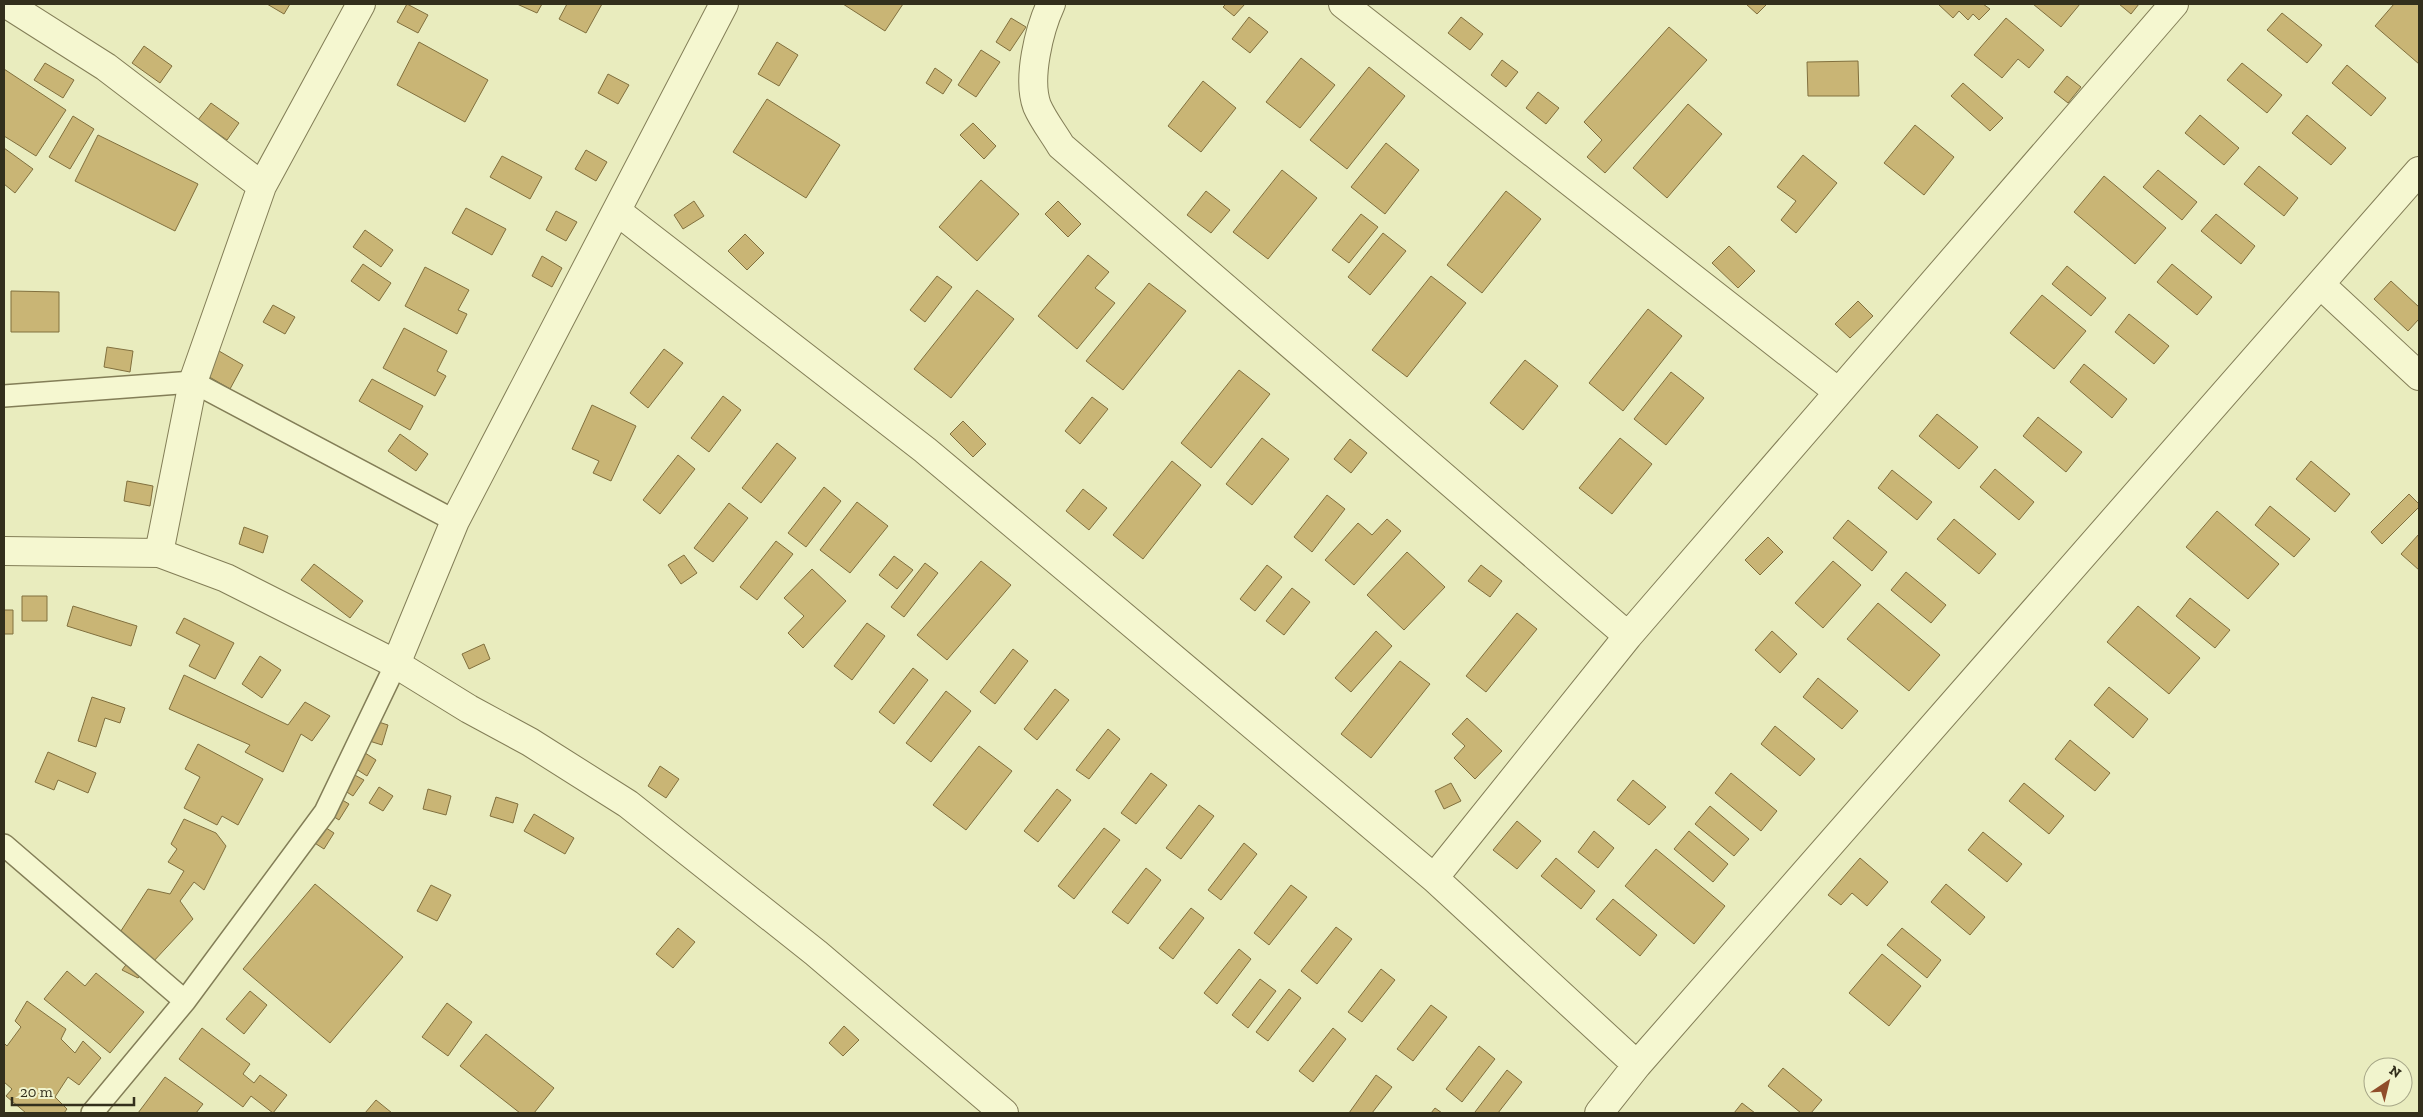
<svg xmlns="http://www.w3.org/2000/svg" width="2423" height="1117" font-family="'Zilla Slab',serif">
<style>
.building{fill:#c9b575;stroke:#81703e}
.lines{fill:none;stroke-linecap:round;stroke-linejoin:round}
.service-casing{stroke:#837e57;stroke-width:24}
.minor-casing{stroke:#837e57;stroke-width:30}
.service{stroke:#f5f7d0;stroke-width:21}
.minor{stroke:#f5f7d0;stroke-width:28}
</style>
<rect width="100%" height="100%" fill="#e9ecbe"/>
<path class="building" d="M267,4H290L284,14Z
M407,4L428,15L418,33L397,22Z
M517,4H542L537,13Z
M567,4H602L586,33L559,19Z
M843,4H903L885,31Z
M1226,4H1245L1234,16L1223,7Z
M1746,4H1767L1757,14Z
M1938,4H1983L1990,9L1979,20L1973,14L1968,20L1959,11L1953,18Z
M2033,4H2080L2061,27Z
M2119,4H2139L2131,14Z
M2394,4H2419V64L2375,26Z
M2282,13L2322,45L2307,63L2267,30Z
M1249,17L1268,32L1250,53L1232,39Z
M1461,17L1483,34L1470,50L1448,33Z
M1011,18L1026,27L1010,51L996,42Z
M2006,18L2044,50L2029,68L2018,59L2002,78L1974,55Z
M1669,27L1707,60L1605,173L1587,157L1602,140L1584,122Z
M419,42L488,80L465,122L397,85Z
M777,42L798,55L779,86L758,74Z
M144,46L172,66L160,83L132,63Z
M981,50L1000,62L976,97L958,85Z
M1301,58L1335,85L1300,128L1266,102Z
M1502,60L1518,72L1506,87L1491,75Z
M1858,61L1859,96H1808L1807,62Z
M45,63L74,80L63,98L34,80Z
M2242,63L2282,95L2267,113L2227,80Z
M2347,65L2386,98L2371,116L2332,83Z
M1369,67L1405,96L1347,169L1310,140Z
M935,68L952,80L943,94L926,83Z
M4,69L66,110L36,156L4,136Z
M608,74L629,85L618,104L598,93Z
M2067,76L2081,87L2068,103L2054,92Z
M1203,81L1236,108L1201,152L1168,126Z
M1963,83L2003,118L1990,131L1951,96Z
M1538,92L1559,108L1546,124L1526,108Z
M767,99L840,145L806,198L733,152Z
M211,103L239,123L227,140L198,120Z
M1688,104L1722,134L1667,198L1633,168Z
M2200,115L2239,148L2224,165L2185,133Z
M2307,115L2346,148L2331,165L2292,133Z
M73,116L94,129L70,169L49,157Z
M973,123L996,146L984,159L960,135Z
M1915,125L1954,157L1924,195L1884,163Z
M98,135L198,184L175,231L75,181Z
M1386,143L1419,170L1385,214L1351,187Z
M4,148L33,169L15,193L4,184Z
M586,150L607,162L596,181L575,169Z
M1803,155L1837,183L1796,233L1781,220L1796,201L1777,187Z
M502,156L542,177L530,199L490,177Z
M2259,166L2298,198L2284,216L2244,184Z
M1282,170L1317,198L1268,259L1233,232Z
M2158,170L2197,202L2182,220L2143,187Z
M2104,176L2166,228L2135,264L2074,212Z
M981,180L1019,214L977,261L939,227Z
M1206,191L1230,210L1211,233L1187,215Z
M1506,191L1541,219L1482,293L1447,265Z
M694,201L704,216L683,229L674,215Z
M1058,201L1081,224L1068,237L1045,214Z
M466,208L506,229L492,255L452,233Z
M556,211L577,222L566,241L546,230Z
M1361,214L1378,227L1349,263L1332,250Z
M2216,214L2255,246L2241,264L2201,231Z
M365,230L393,250L381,267L353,247Z
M1383,233L1406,251L1370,295L1348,277Z
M745,234L764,253L747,270L728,251Z
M1729,246L1755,271L1738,288L1712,263Z
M1088,255L1109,272L1095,288L1115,303L1077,349L1038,316Z
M542,256L562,268L552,287L532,276Z
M363,264L391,283L379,301L351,281Z
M2172,264L2212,297L2197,315L2157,282Z
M2067,266L2106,298L2091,316L2052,284Z
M425,267L469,290L458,310L467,314L457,334L405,306Z
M937,276L952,287L925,322L910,310Z
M1431,276L1466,303L1407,377L1372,350Z
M2391,281L2419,307V319L2408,331L2374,299Z
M1149,283L1186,311L1123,390L1086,361Z
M977,290L1014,319L951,398L914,369Z
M11,291L59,292V332H11Z
M2042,295L2086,331L2054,369L2010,333Z
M1858,301L1873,316L1850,338L1835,324Z
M273,305L295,317L285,334L263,322Z
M1648,309L1682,336L1623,411L1589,383Z
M2129,314L2169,346L2154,364L2115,332Z
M404,328L447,351L437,371L446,376L435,396L383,368Z
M107,347L133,351L130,372L104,367Z
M664,349L683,363L648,408L630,393Z
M219,351L243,365L230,389L206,375Z
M1525,360L1558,386L1523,430L1490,403Z
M2084,364L2127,399L2112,418L2070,382Z
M1239,370L1270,394L1211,468L1181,443Z
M1671,372L1704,398L1666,445L1634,419Z
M372,379L423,406L410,430L359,401Z
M723,396L741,410L709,452L691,438Z
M1092,397L1108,409L1080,444L1065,431Z
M592,405L636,426L611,481L593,473L599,461L572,449Z
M1937,414L1978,447L1959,469L1919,436Z
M2038,417L2082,452L2066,472L2023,436Z
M963,421L986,444L973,457L950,434Z
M400,434L428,454L416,471L388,451Z
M1262,438L1289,459L1252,505L1226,484Z
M1620,438L1652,464L1612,514L1579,488Z
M1350,439L1367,453L1351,473L1334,459Z
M777,443L796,458L761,503L742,488Z
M678,455L695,469L660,514L643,500Z
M1172,461L1201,485L1143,559L1113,535Z
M2311,461L2350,494L2335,512L2296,479Z
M1995,469L2034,502L2019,520L1980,487Z
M1892,470L1932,502L1917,520L1878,488Z
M127,481L153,486L150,506L124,501Z
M824,487L841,501L806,547L788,533Z
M1083,489L1107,508L1089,530L1066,511Z
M2409,494L2419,504V507L2382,544L2371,532Z
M1327,495L1345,509L1312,552L1294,537Z
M857,502L888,526L850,573L820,550Z
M729,503L748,518L713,562L694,548Z
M2270,506L2310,539L2294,557L2255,525Z
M2217,511L2279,564L2248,599L2186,547Z
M1387,519L1401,531L1354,585L1325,560L1358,523L1372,535Z
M1954,519L1996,554L1979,574L1937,539Z
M1848,520L1887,552L1872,571L1833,538Z
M244,527L268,536L263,553L239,544Z
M2419,534V570L2401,554Z
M1768,537L1783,552L1760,575L1745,560Z
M776,541L793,554L757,600L740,587Z
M1407,552L1445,587L1404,630L1367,595Z
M684,555L697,573L681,584L668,565Z
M894,556L913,570L897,589L879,575Z
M981,561L1011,585L947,660L917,635Z
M1833,561L1861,585L1823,628L1795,603Z
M925,563L938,573L904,617L891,607Z
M314,564L363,601L350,618L301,580Z
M1267,565L1282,577L1255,611L1240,599Z
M1481,565L1502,581L1490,597L1468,581Z
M812,569L846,601L803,648L788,633L804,616L784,598Z
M1906,572L1946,605L1931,623L1891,590Z
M1292,588L1310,602L1284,635L1266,621Z
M22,596H47V621H22Z
M2190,598L2230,630L2215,648L2176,616Z
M1878,603L1940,655L1909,691L1847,639Z
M73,606L137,626L131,646L67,626Z
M2138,606L2200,658L2169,694L2107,642Z
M4,610H13V634H4Z
M1517,613L1537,629L1486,692L1466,676Z
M184,618L234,643L215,679L189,666L200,645L176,633Z
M867,623L885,636L852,680L834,666Z
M1376,631L1392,646L1351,692L1335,678Z
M1772,631L1797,654L1780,673L1755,650Z
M484,644L490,659L469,669L462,654Z
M1013,649L1028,661L995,704L980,692Z
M260,656L281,670L262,698L242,684Z
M1400,661L1430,684L1371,758L1341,734Z
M913,668L928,680L894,724L879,712Z
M184,675L288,725L305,702L330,716L312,741L301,734L283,772L245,752L250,745L169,709Z
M1818,678L1858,711L1842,729L1803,697Z
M2109,687L2148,719L2133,738L2094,705Z
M1055,689L1069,700L1037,740L1024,729Z
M946,691L971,711L931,762L906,743Z
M92,697L125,708L120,723L105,718L96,747L78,741Z
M366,718L388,725L382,745L360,738Z
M1467,718L1502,751L1475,779L1454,758L1465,746L1452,734Z
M1775,726L1815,759L1800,776L1761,744Z
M1108,729L1120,739L1089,779L1076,770Z
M2070,740L2110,773L2095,791L2055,759Z
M198,744L263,779L238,825L222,816L217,825L184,808L200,777L185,769Z
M979,746L1012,771L966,830L933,805Z
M362,751L376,760L367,776L353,767Z
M48,752L96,773L88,793L58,780L54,790L35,782Z
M660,766L679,779L666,798L648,786Z
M349,772L364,780L353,796L339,787Z
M1151,773L1167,785L1136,824L1121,813Z
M1731,773L1777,811L1761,831L1715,793Z
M1633,780L1666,807L1649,825L1617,800Z
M1451,783L1461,801L1444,809L1435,791Z
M2024,783L2064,816L2049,834L2009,801Z
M379,787L393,796L383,811L369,803Z
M428,789L451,796L446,815L423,809Z
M1057,789L1071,800L1038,842L1024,831Z
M334,795L349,804L339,820L325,811Z
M496,797L518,804L513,823L490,816Z
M1199,805L1214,816L1181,859L1166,848Z
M1710,806L1749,839L1734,856L1695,824Z
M534,814L574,838L565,854L524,831Z
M184,819L216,833L226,846L204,890L194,882L180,901L193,919L138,978L122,970L135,953L117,937L148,889L170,894L184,871L168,862L177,849L171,844Z
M1517,821L1541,841L1517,869L1493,850Z
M320,824L334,833L324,849L310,840Z
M1104,828L1120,840L1074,899L1058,886Z
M1594,831L1614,848L1598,868L1578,852Z
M1689,831L1728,864L1713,882L1674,849Z
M1983,832L2022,864L2007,882L1968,850Z
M1244,843L1257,854L1221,900L1208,890Z
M1656,849L1725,906L1694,944L1625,886Z
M1556,858L1595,891L1581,909L1541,876Z
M1860,858L1888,882L1867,906L1852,893L1841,905L1828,895Z
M1146,868L1161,880L1128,924L1112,912Z
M315,884L403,957L330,1043L243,969Z
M1946,884L1985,917L1970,935L1931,902Z
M431,885L451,895L437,921L417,911Z
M1291,885L1307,897L1269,945L1254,933Z
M1613,899L1657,935L1640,956L1596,919Z
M1191,908L1204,918L1173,959L1159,948Z
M1336,927L1352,939L1317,984L1301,971Z
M678,928L695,942L673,968L656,954Z
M1902,928L1941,960L1927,978L1887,945Z
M1239,949L1251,959L1217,1004L1204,993Z
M1882,954L1921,986L1889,1026L1849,993Z
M1381,969L1395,980L1362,1022L1348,1012Z
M67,971L85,986L96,973L144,1012L110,1053L44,999Z
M1260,979L1276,991L1248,1028L1232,1015Z
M1289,989L1301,998L1268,1041L1256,1032Z
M250,991L267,1005L244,1034L226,1019Z
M27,1001L66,1029L61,1039L75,1053L83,1041L101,1058L79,1085L68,1077L55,1097L67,1109L64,1113H26L6,1096L12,1089L4,1082V1043L7,1046L21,1027L15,1021Z
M447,1003L472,1022L448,1056L422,1037Z
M1431,1005L1447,1017L1413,1061L1397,1049Z
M844,1026L859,1040L843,1056L829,1043Z
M202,1028L250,1064L243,1074L254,1083L260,1075L287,1095L273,1113L251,1096L243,1107L179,1059Z
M1333,1028L1346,1039L1313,1082L1299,1071Z
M486,1034L554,1088L534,1113H520L460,1066Z
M1479,1046L1495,1059L1462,1102L1446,1089Z
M1783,1068L1822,1100L1811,1113H1801L1768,1086Z
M1507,1070L1522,1082L1498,1113H1476L1475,1112Z
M1376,1075L1392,1087L1372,1113H1349Z
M165,1077L203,1104L196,1113H138Z
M376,1100L392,1113H365Z
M1742,1103L1755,1113H1734Z
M1435,1108L1442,1113H1431Z"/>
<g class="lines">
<defs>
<path id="service" d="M4,396L193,382L455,521
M4,845L185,1001
M92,1113L185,1001L325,812L396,664"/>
<path id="minor" d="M4,4L10,6L106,67L262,186
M1051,4C1039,30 1027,79 1037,106C1043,120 1054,134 1061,146L1628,636
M1343,4L1837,391
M618,212L925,450L1116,610L1434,878L1637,1065
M2321,285L2419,376
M4,551L159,553L226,578L396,664L469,709L530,742L628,804L816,953L1004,1113
M159,553L193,382L262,186L361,4
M396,664L455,521L724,4
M1434,878L1628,636L2174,4
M1599,1113L1637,1065L2419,171"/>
</defs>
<use href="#service" class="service-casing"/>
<use href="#minor" class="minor-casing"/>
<use href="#service" class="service"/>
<use href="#minor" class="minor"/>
</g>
<rect width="2423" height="1117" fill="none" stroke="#332f1c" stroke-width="10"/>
<g transform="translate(2388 1082) rotate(35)"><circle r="24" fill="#f1f4cd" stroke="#a5a586"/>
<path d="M0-4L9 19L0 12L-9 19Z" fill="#904d2a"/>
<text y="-8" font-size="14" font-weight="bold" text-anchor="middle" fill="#332f1c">N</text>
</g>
<path d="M12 1097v8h122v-8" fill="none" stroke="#332f1c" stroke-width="2.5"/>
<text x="20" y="1097" font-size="15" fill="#332f1c" stroke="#f1f4cd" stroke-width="4" paint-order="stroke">20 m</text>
</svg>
